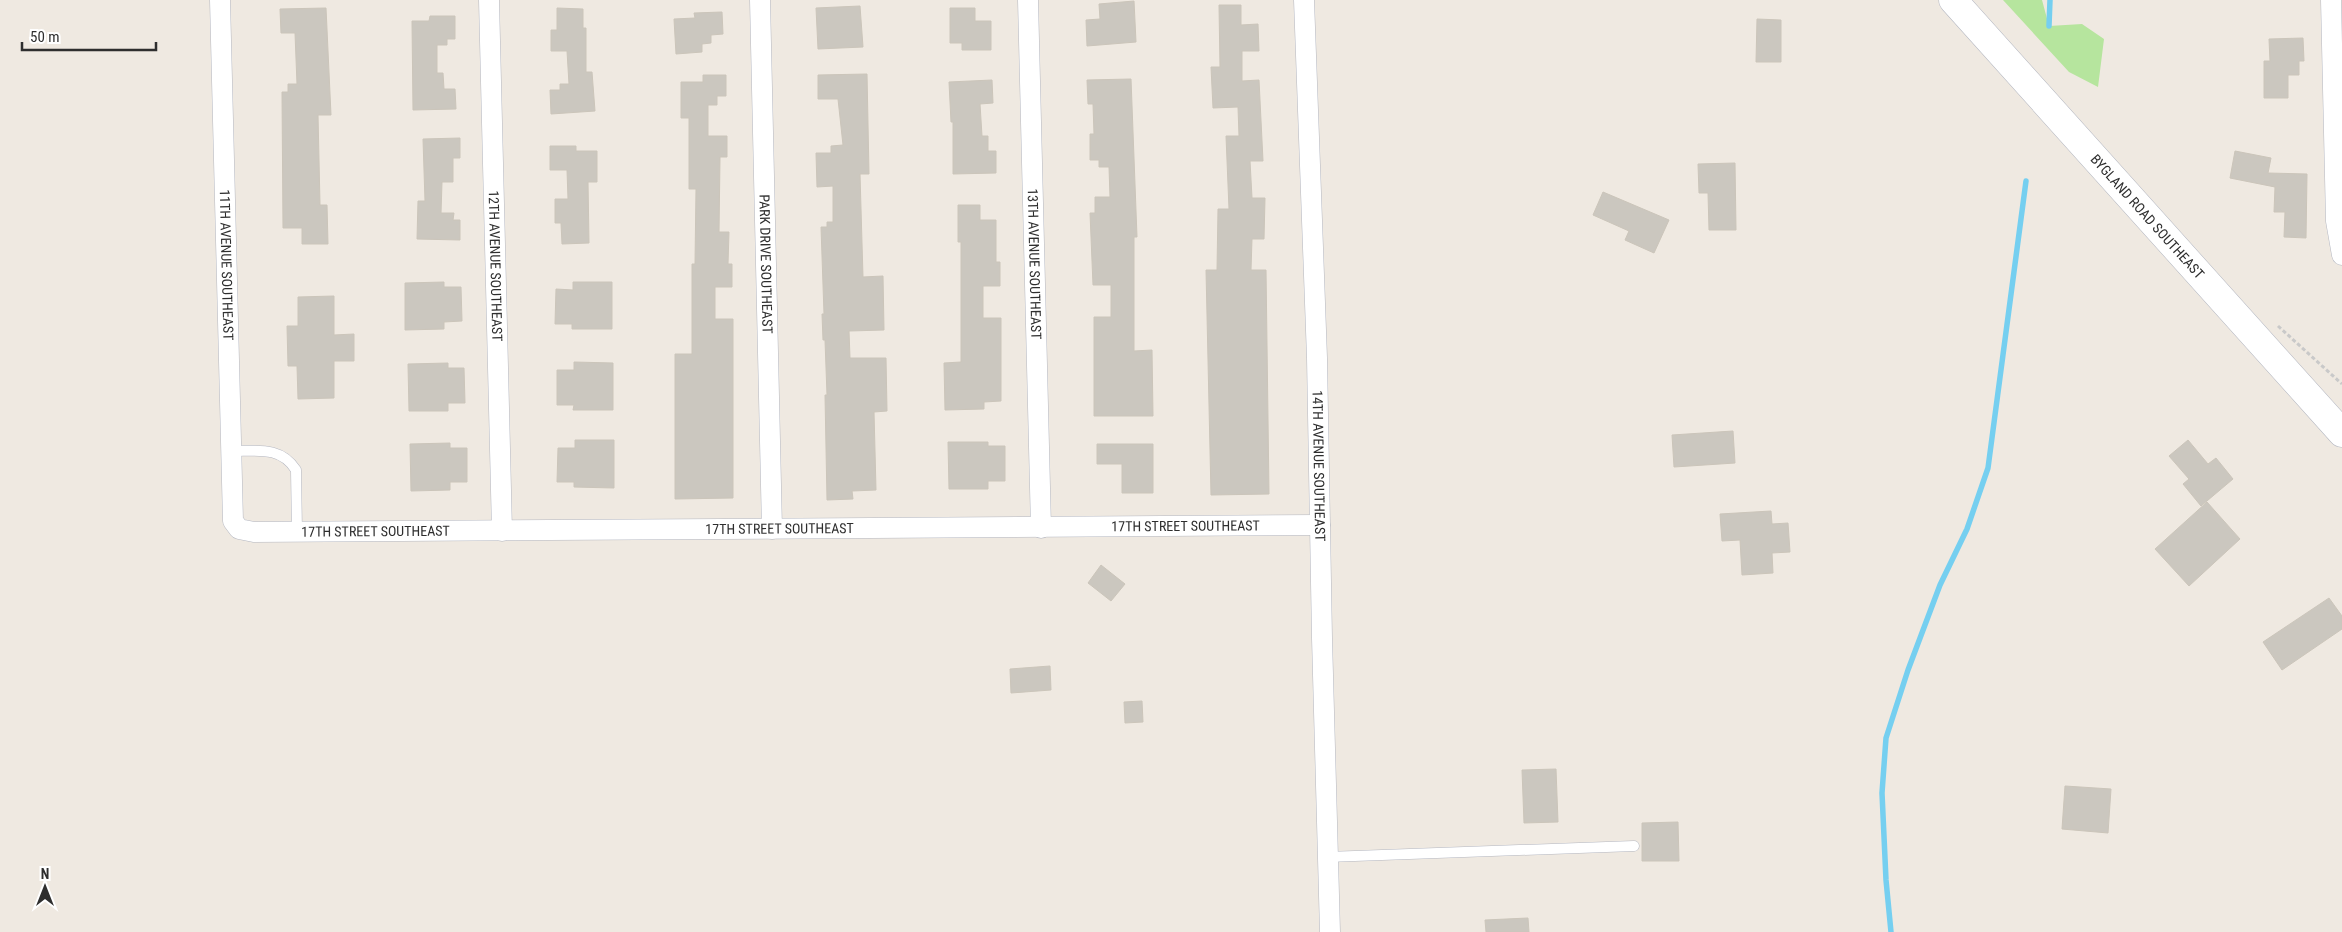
<svg xmlns="http://www.w3.org/2000/svg" width="2342" height="932" font-family="'Roboto Condensed',sans-serif">
<style>
.green{fill:#b6e59e}
.lines{fill:none;stroke-linecap:round;stroke-linejoin:round}
.stream{stroke:#75cff0;stroke-width:5.5}
.building{fill:#cbc7bf;stroke:#cbc5ba}
.lane-casing{stroke:#b4b7c1;stroke-width:11}
.street-casing{stroke:#b4b7c1;stroke-width:21}
.secondary-casing{stroke:#b4b7c1;stroke-width:29}
.path{stroke:#c9c9c9;stroke-width:3;stroke-dasharray:4 2.5;stroke-linecap:butt}
.lane{stroke:#fff;stroke-width:10}
.street{stroke:#fff;stroke-width:20}
.secondary{stroke:#fff;stroke-width:28}
.labels{text-anchor:middle;dominant-baseline:central;stroke-width:4.5;stroke-linejoin:round;paint-order:stroke}
.street-label{font-size:14px;fill:#2e2e2e;stroke:#fff}
</style>
<rect width="100%" height="100%" fill="#efe9e1"/>
<path class="green" d="M2003,0H2042L2049,26L2082,24L2104,39L2098,87L2069,72Z"/>
<g class="lines">
<path class="stream" d="M2049,26L2050,0
M1891,932L1886,880L1882,793L1886,738L1908,670L1940,585L1967,529L1988,468L2026,181"/>
</g>
<path class="building" d="M1134,1L1136,42L1087,46L1086,20L1100,19L1099,4Z
M1219,5H1241V25L1258,24L1259,51H1242V81L1259,80L1263,161H1250L1252,198H1265L1264,239H1252L1251,270H1266L1269,494L1211,495L1206,270H1217L1218,209H1229L1226,136H1239L1238,107L1213,108L1211,67H1220Z
M860,6L863,47L818,49L816,8Z
M326,8L331,115H318L320,205H327L328,244H302V228H283L282,92H288V84H297L295,33H281L280,9Z
M557,8L583,9V28H586V72H592L595,111L551,114L550,90H560V84H569L567,51H551V30H557Z
M950,8H975V21H991V50H962V43H950Z
M722,12L723,34L711,35V43L702,44V52L676,54L674,19L695,18L694,13Z
M430,16H455V39H447V45H437V73H443L444,89H455L456,109L413,110L412,21H429Z
M1757,19L1781,20V62H1756Z
M2303,38L2304,61H2299V75H2288V98H2264V61H2270L2269,39Z
M867,74L869,174H860L863,277L883,276L884,330L849,331L850,358H886L887,411L874,412L876,490L852,491L853,499L827,500L825,395H827L825,340H823L822,314H824L821,227H827V222H833V186L817,187L816,153H831V146L843,145L838,99H818V75Z
M703,75H726V96H717V105H708V136H727V157H720L719,232H729L728,264H732V287H715V319H733V498L675,499V354H692V264H695L696,189H689V118H681V82H703Z
M1131,79L1137,237H1134V351L1152,350L1153,416H1094V317H1111V285H1093L1090,213H1095V197H1110L1109,167H1099V160H1090V134H1094L1093,104H1088L1087,80Z
M992,80L993,103L980,104L982,136H988V151H996V173L953,174V122H951L949,82Z
M460,138V158H453V182H442L441,213H454L453,220H460V240L417,239L418,201H425L423,139Z
M550,146H576V151H597V182H588L589,243L562,244L561,223H555V199H568L567,170H550Z
M2235,151L2271,158L2268,173L2307,174L2306,238L2284,237L2285,212H2274L2275,187L2230,178Z
M1735,163L1736,230H1709L1708,193H1699L1698,164Z
M1603,192L1669,220L1654,253L1625,240L1629,231L1593,215Z
M958,205H980V220H996V262H1000V286H983V318H1001V401L984,402V409L945,410L944,363L961,362V242H958Z
M444,282V287H461L462,321L444,322V329L405,330V283Z
M573,282H612V329H572V324H555L556,289L573,290Z
M334,296V335L354,334V361H334V398L298,399L297,366H288L287,326H298V297Z
M574,362L613,363V410H573L574,405H557V370H574Z
M448,363V368H464L465,403H448V411H409L408,364Z
M1733,431L1735,463L1674,467L1672,435Z
M575,440H614V488L574,487V482H557L558,448H575Z
M2188,440L2208,464L2216,458L2233,479L2201,506L2183,484L2189,479L2169,456Z
M948,442H988V446H1005V481H988V489H949Z
M450,443V448H467V482H450V490L411,491L410,444Z
M1097,444H1153V493H1122V464H1097Z
M2207,502L2240,539L2189,586L2155,549Z
M1771,511L1772,524L1788,523L1790,552L1772,553L1773,573L1742,575L1740,540L1722,541L1720,514Z
M1101,565L1125,584L1111,601L1088,583Z
M2329,598L2342,616V629L2282,670L2263,642Z
M1050,666L1051,690L1011,693L1010,669Z
M1142,701L1143,722L1125,723L1124,702Z
M1556,769L1558,822L1524,823L1522,770Z
M2065,786L2111,789L2108,833L2062,829Z
M1678,822L1679,861H1642V823Z
M1528,918L1529,932H1486L1485,920Z"/>
<g class="lines">
<defs>
<path id="lane" d="M232,451C257,451 281,446 296,470L297,532
M1327,857L1634,846"/>
<g id="street">
<path id="s1" d="M220,0L233,521L239,529L254,532L1320,525"/>
<path id="s2" d="M489,0L502,531"/>
<path id="s3" d="M760,0L772,529"/>
<path id="s4" d="M1028,0L1041,528"/>
<path id="s5" d="M1304,0L1317,358L1322,638L1330,932"/>
<path d="M2331,0L2336,221L2342,255"/>
</g>
<g id="secondary">
<path id="s6" d="M1953,0L2342,433"/>
</g>
</defs>
<use href="#lane" class="lane-casing"/>
<use href="#street" class="street-casing"/>
<use href="#secondary" class="secondary-casing"/>
<path class="path" d="M2278,326L2342,384"/>
<use href="#lane" class="lane"/>
<use href="#street" class="street"/>
<use href="#secondary" class="secondary"/>
</g>
<g class="labels">
<g class="street-label">
<text stroke="none"><textPath href="#s6" startOffset="291">BYGLAND ROAD SOUTHEAST</textPath></text>
<text stroke="none"><textPath href="#s3" startOffset="264">PARK DRIVE SOUTHEAST</textPath></text>
<text stroke="none"><textPath href="#s4" startOffset="264">13TH AVENUE SOUTHEAST</textPath></text>
<text stroke="none"><textPath href="#s1" startOffset="265">11TH AVENUE SOUTHEAST</textPath></text>
<text stroke="none"><textPath href="#s2" startOffset="266">12TH AVENUE SOUTHEAST</textPath></text>
<text stroke="none"><textPath href="#s5" startOffset="466">14TH AVENUE SOUTHEAST</textPath></text>
<text stroke="none"><textPath href="#s1" startOffset="1478">17TH STREET SOUTHEAST</textPath></text>
<text stroke="none"><textPath href="#s1" startOffset="1072">17TH STREET SOUTHEAST</textPath></text>
<text stroke="none"><textPath href="#s1" startOffset="668">17TH STREET SOUTHEAST</textPath></text>
</g>
</g>
<g transform="translate(45 887)" stroke="#ffffff" stroke-width="4" paint-order="stroke">
<path d="M0-4L9 19L0 12L-9 19Z" fill="#2e2e2e"/>
<text y="-8" font-size="14" font-weight="bold" text-anchor="middle" fill="#2e2e2e">N</text>
</g>
<path d="M22 42v8h134v-8" fill="none" stroke="#2e2e2e" stroke-width="2.5"/>
<text x="30" y="42" font-size="15" fill="#2e2e2e" stroke="#ffffff" stroke-width="4" paint-order="stroke">50 m</text>
</svg>
